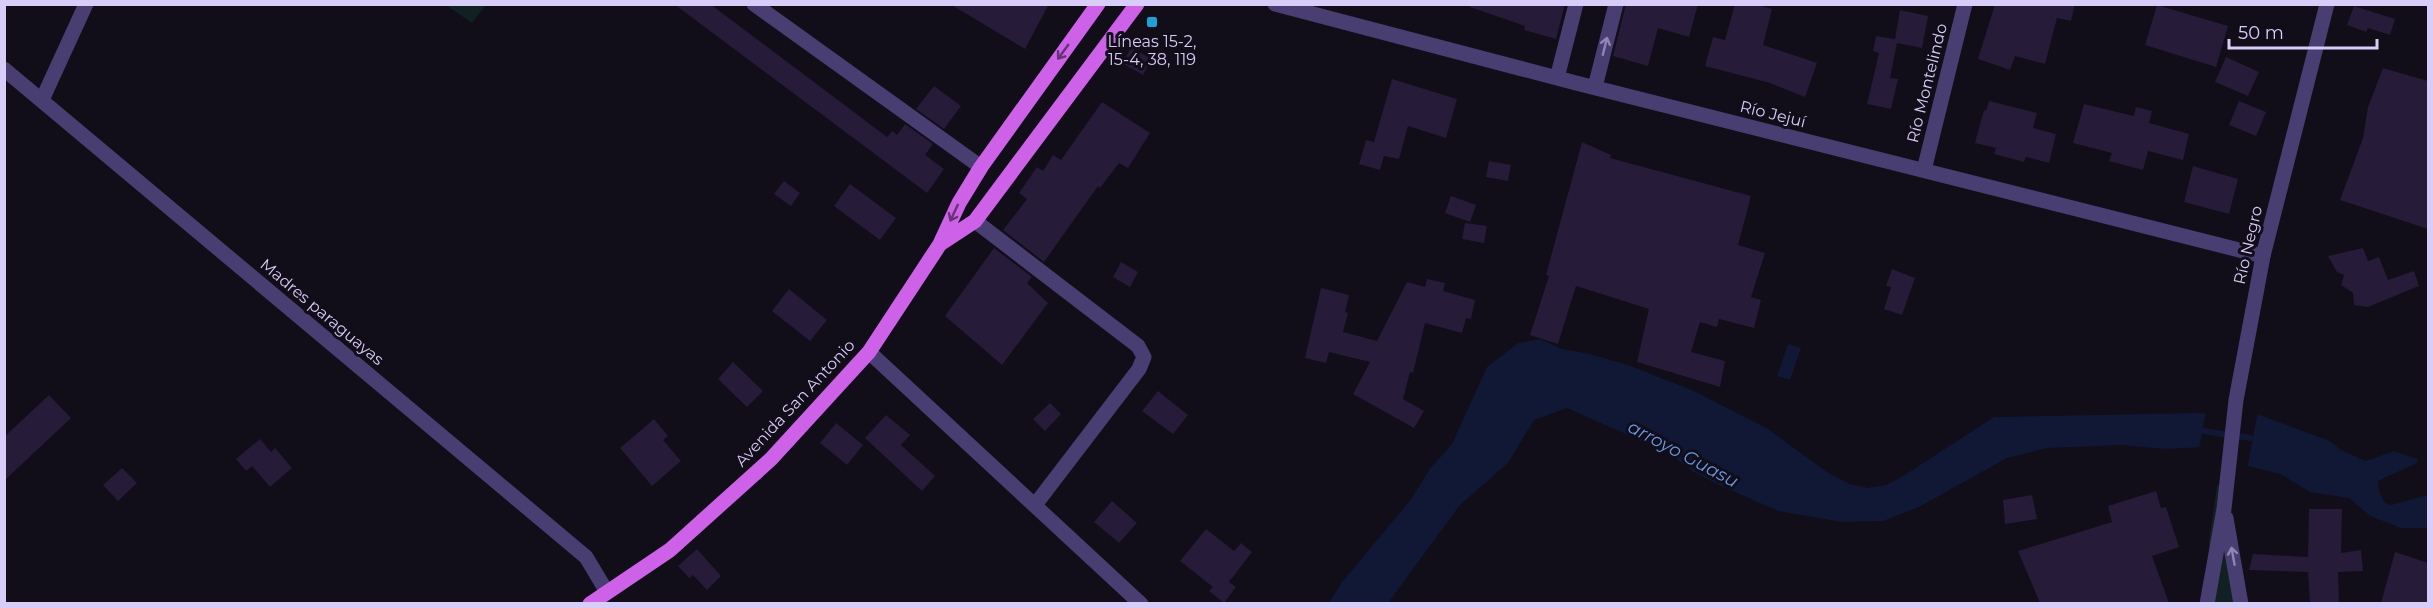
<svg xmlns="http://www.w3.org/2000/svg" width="2433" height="608" font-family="Montserrat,sans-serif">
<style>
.green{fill:#112022}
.water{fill:#101835}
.pier{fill:#110d19}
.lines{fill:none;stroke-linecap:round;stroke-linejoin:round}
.stream{stroke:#101835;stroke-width:6}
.building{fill:#261b38}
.minor{stroke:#493e72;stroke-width:15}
.tertiary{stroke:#493e72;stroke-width:15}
.primary{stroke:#cd62e9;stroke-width:15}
.oneway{stroke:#9085b5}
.oneway2{stroke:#637}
.poi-dot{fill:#1da2d3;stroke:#110d19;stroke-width:2}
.labels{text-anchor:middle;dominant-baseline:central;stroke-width:6;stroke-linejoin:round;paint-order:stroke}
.poi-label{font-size:16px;fill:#d8ccf8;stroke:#110d19}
.street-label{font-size:16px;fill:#d8ccf8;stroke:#110d19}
.water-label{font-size:18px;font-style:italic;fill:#6898ea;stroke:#110d19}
</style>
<rect width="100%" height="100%" fill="#110d19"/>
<path class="green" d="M446,5H486L472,23Z
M2222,482L2227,486L2235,541L2236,603L2209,604V540L2217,486Z"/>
<path class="water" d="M1540,339L1562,349L1590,354L1628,365L1694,391L1768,429L1827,472L1850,484L1867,488L1886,485L1903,476L1994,417L2196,413L2212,414L2206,447L2164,449L2122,445L2047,448L2007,458L1919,507L1883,521L1842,522L1778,511L1719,485L1694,472L1666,452L1567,408L1534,420L1508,463L1460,505L1388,603L1328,604L1343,581L1412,498L1429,470L1452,444L1487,367L1518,343Z
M1788,344L1801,348L1790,380L1777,376Z
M2249,411L2330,441L2341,450L2366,461L2394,451L2417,459V463L2378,481L2379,491L2385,503L2391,505L2428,495V528H2401L2370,516L2349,498L2310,492L2280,474L2248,466L2241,448Z"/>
<path class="pier" d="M2249,408L2258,411L2247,469L2238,447L2246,409Z
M2206,411L2214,412L2215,415L2209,448L2199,450Z"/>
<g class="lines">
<path class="stream" d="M2203,431L2250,438"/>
</g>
<path class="building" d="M674,4H710L887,137L892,131L897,135L905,124L933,144L925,155L944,169L927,193Z
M950,4H1049L1025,49Z
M1470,4H1565L1556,39L1524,30L1525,26L1470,7Z
M1626,4H1698L1689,37L1658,28L1648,66L1613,56Z
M1735,4H1754L1772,9L1763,45L1817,63L1805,97L1770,83L1705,66L1713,37L1725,40Z
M1995,4H2075L2071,21L2057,18L2045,64L2015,56L2010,70L1978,59Z
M2157,5L2228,26L2216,67L2145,45Z
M2354,6L2395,19L2390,35L2368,28L2366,32L2347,25Z
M1900,10L1928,16L1922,48L1897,43L1890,78L1898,79L1891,109L1867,104L1879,53L1873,51L1876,36L1895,39Z
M1131,48L1152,59L1143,75L1122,63Z
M2226,57L2259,72L2248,96L2215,82Z
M2383,68L2428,81V229L2340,200L2363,138L2368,107Z
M1392,79L1457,99L1446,138L1408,126L1399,159L1384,156L1380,170L1359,164L1366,140L1374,142Z
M934,86L961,106L944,129L916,109Z
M1989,101L2037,113L2033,128L2056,134L2049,163L2026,157L2024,162L1994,154L1996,148L1975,143L1984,110L1986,111Z
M2239,101L2266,112L2256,136L2229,125Z
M1102,102L1150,133L1128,168L1119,163L1100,188L1098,186L1044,262L1003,230L1027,199L1019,193L1037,167L1043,171L1053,155L1061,160Z
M2084,104L2134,116L2136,107L2152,111L2149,123L2189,134L2183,160L2148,151L2143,170L2109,161L2112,153L2073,143Z
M1582,142L1611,155L1610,158L1751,196L1738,245L1765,253L1751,297L1761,300L1754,328L1719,319L1717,327L1700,322L1691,352L1725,361L1720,387L1637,362L1649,309L1576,286L1558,344L1530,335L1549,276L1546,275Z
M1489,161L1511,165L1508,181L1486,177Z
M2193,166L2238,179L2229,214L2184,202Z
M784,181L800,193L791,206L774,194Z
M850,184L896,218L880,240L834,206Z
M1451,196L1476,205L1470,222L1445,213Z
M1465,223L1487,226L1484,243L1462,239Z
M994,248L1032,277L1027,283L1048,303L1002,365L945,316Z
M2363,248L2368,261L2379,257L2388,280L2414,271L2419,286L2368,307L2354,305L2353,293L2341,285L2344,275L2337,272L2328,256Z
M1121,262L1138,272L1130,287L1113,277Z
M1892,269L1915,278L1902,315L1884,309L1891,287L1886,286Z
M1427,279L1445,283L1443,291L1475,300L1471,319L1466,318L1462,333L1425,323L1413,373L1410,372L1403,399L1424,411L1414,428L1353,394L1370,362L1329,352L1326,363L1305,358L1321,288L1349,295L1345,312L1348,313L1343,332L1377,341L1407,282L1425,287Z
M789,289L827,320L810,341L772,311Z
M733,362L763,391L747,407L718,379Z
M1158,391L1188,415L1173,434L1142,411Z
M49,395L71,418L4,481V437Z
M1050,403L1061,414L1045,431L1033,419Z
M886,415L910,435L901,445L935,476L922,491L865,438Z
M654,419L668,436L663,440L681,461L652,486L620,448Z
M836,423L863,445L847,465L820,443Z
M260,439L271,452L275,448L292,468L270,487L252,466L246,471L236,459Z
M122,468L137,483L118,501L103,485Z
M2156,491L2161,508L2166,507L2179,547L2152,556L2169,603H2040L2018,551L2112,522L2108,506Z
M2032,495L2037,519L2005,524L2003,500Z
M1112,501L1137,523L1119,543L1094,522Z
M2309,509H2342L2341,553L2361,550L2363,571L2338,572L2339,603H2310L2308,572L2249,570L2253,554L2308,557Z
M1206,529L1234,551L1241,543L1252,552L1229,582L1236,587L1224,603L1209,591L1213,587L1180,561Z
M697,549L721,576L707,590L693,575L689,578L678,566Z
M2395,552L2428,563V603H2381Z"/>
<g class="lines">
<path class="minor" d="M754,4L981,167
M1275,4L1576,83L2263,256
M4,69L586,557L607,592
M1557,78L1576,4
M1595,87L1616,4
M42,100L86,4
M1924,170L1965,4
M975,221L1138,346L1144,357L1139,369L1035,505
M869,352L1141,604"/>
<path class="tertiary" d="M2226,518L2241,604
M2207,604L2224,509L2236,400L2263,256L2327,4"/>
<path class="primary" d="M940,244L975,221L1137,4
M590,604L670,550L771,459L869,352L940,244L959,203L981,167L1098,4"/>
</g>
<defs><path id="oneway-shaft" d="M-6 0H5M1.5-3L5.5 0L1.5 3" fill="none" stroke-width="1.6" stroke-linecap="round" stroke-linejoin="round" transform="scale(1.5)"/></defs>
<g class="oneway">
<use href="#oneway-shaft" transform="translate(1605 46) rotate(-76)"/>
<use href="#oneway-shaft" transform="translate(2233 556) rotate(-100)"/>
</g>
<g class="oneway2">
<use href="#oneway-shaft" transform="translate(1063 52) rotate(126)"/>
<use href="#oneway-shaft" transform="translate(954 213) rotate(115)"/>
</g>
<rect class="poi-dot" x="1146" y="16" width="12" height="12" rx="3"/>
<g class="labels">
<g class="poi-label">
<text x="1152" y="41">Líneas 15-2,<tspan x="1152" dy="18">15-4, 38, 119</tspan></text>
</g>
<g class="street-label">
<text transform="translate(1927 83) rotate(-76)">Río Montelindo</text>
<text transform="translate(1773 114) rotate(14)">Río Jejuí</text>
<text transform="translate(2248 245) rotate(-77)">Río Negro</text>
<text transform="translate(322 312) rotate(40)">Madres paraguayas</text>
<text transform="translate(795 403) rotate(-47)">Avenida San Antonio</text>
</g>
<g class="water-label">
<text transform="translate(1683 454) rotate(28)">arroyo Guasu</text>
</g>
</g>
<rect width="2433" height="608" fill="none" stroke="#d8ccf8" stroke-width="12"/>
<path d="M2229 39v9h148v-9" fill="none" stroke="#d8ccf8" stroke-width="3"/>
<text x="2238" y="39" font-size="18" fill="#d8ccf8" stroke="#110d19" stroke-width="4.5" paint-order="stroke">50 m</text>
</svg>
